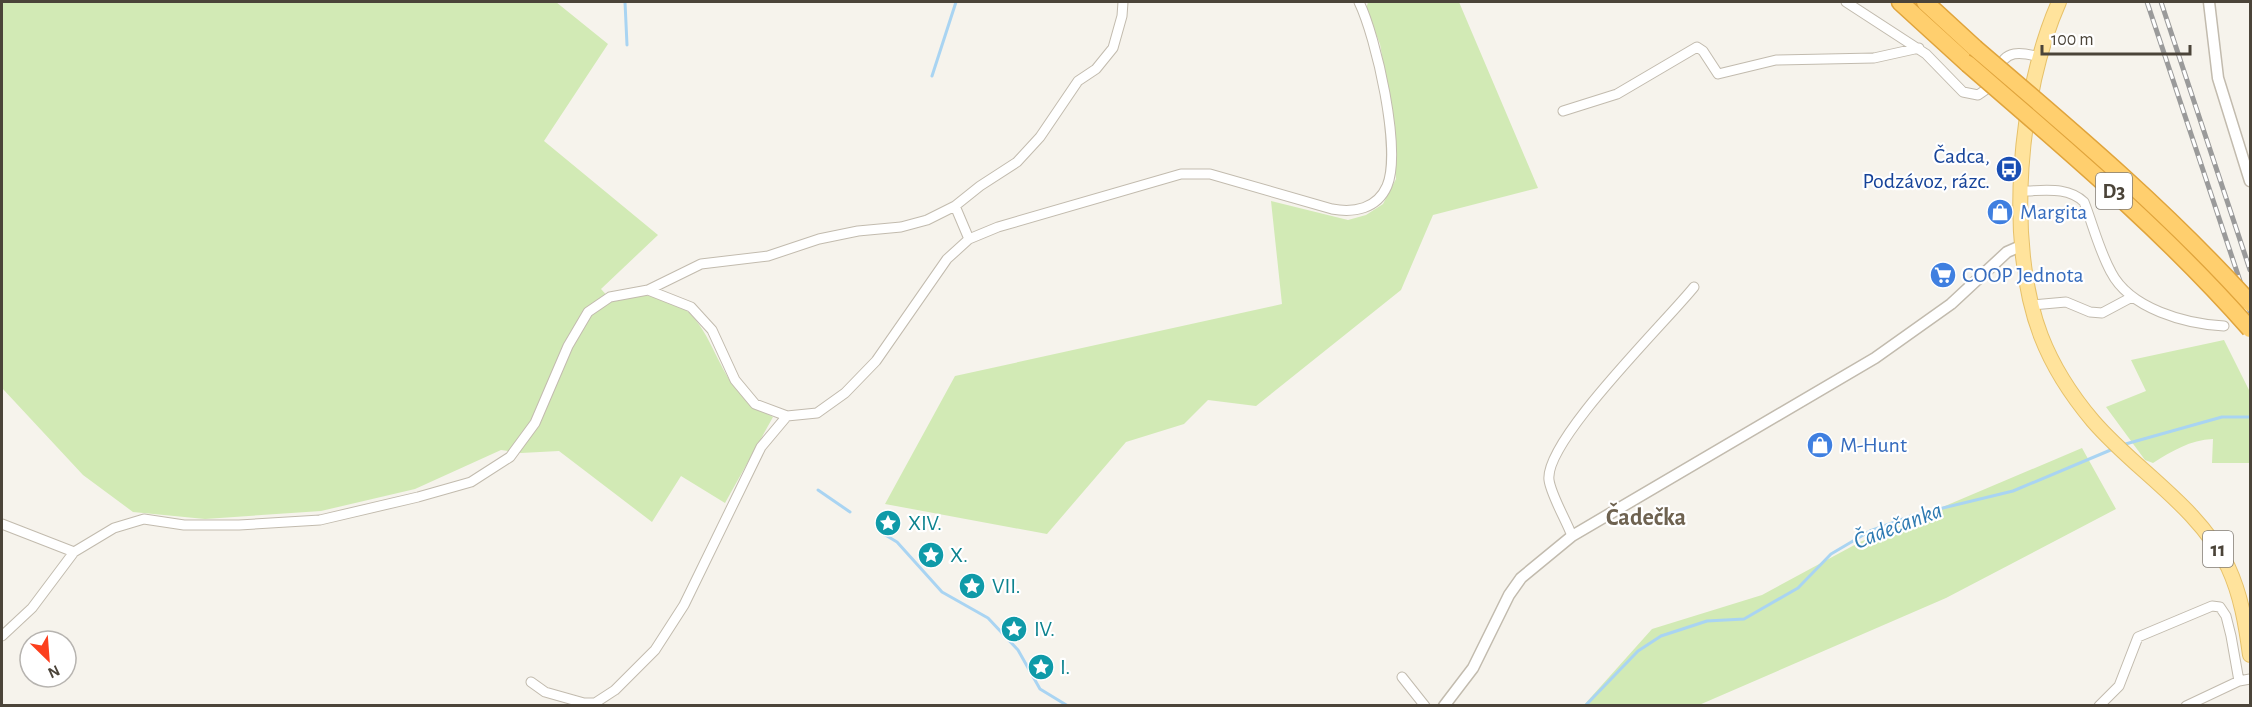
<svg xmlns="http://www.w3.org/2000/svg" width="2252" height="707" font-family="'Alegreya Sans',sans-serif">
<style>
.green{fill:#d2eab5}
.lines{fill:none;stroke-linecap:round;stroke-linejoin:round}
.stream{stroke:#a9d4f2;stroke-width:3}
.minor-casing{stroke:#c2bbae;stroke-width:11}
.tertiary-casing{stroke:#c2bbae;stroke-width:13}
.primary-casing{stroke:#e6c16a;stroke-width:16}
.motorway-casing{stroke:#e0a43c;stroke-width:19}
.minor{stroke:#fff;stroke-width:9}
.tertiary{stroke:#fff;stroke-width:10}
.primary{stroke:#ffe39c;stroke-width:14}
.motorway{stroke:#ffcf6e;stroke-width:16}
.rail-casing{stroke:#9a9a9a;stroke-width:5}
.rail{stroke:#fff;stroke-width:3;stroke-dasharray:9;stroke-linecap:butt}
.motorway-bridge-casing{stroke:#e0a43c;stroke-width:19;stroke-linecap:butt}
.motorway-bridge{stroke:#ffcf6e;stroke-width:16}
.labels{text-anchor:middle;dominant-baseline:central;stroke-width:4.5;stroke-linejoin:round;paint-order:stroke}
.shield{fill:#fff;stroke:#817c74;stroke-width:1.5}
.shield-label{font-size:21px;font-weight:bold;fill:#4b4439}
.transit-label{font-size:22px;fill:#164399;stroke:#fff;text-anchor:end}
.shop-label{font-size:22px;fill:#366cbe;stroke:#fff;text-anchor:start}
.culture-label{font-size:22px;fill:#0d838f;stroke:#fff;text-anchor:start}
.neighbourhood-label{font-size:24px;font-weight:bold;fill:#6e6250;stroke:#fff}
.water-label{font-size:24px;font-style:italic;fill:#2e7ab2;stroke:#fff}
</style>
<rect width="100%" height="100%" fill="#f6f3ec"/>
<path class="green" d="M2,2H556L608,44L544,141L658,235L601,289L612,301C623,299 637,295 649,296C701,299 708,347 731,382C742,398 756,408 773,417L725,503L681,476L652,522L559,451L521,453L501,450L415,489L321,511L205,519L133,512L83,475L2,388Z
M1368,2H1459L1538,188L1433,215L1401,290L1256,406L1208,400L1184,424L1126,442L1047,534L885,504L955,376L1282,304L1271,201L1348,220L1366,215L1383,204L1396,179L1390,102L1380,44L1366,9Z
M2224,340L2250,392V463H2212L2213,439C2190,440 2172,451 2153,463L2145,460L2106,407L2146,391L2131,360Z
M2082,448L2116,509L1946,598L1699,705H1584L1652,629L1762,595L1860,542Z"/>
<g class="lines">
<path class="stream" d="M625,2L627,45
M932,76L956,2
M2122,445L2222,417H2250
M818,490L850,512
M882,533L897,542L942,592L988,618L1018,650L1040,689L1068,706
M1585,706L1638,651L1661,636L1707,621L1744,619L1798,588L1831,554L1870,531L1914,515L2013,491L2113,449"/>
<defs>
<path id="minor" d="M1846,2L1926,54L1963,92L1978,95L1994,84
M1999,71C2003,49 2022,52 2039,57
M1563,111L1617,94L1697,47L1703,51L1718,74L1776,60L1874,58L1919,48
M2022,191C2044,191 2067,186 2084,202C2093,225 2099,250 2111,272C2130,309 2186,324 2224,326
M955,206L969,239
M648,290L701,264L768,256L819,239L858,231L901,227L927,220L955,206L980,186L1017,162L1040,137L1078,81L1096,69L1113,48L1122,16L1123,2
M2032,305L2066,302L2090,312L2102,313L2132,297
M2,524L74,552
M1572,536C1566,520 1551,495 1549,480C1544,441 1666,322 1694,287
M2,636L32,608L74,552L114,528L144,519L184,525H239L320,520L418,497L471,482L510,457L535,423L568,346L588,312L610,297L648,290L691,307L712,330L735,380L755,404L787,416L817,413L845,393L876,361L947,259L969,239L998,227L1181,174H1210L1332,209C1354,213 1377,209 1387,186C1402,150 1376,37 1359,2
M1402,677L1425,706
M531,682L545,692L584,703H595L615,690L655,650L684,605L761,447L787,416
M2099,706L2119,686L2138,637L2212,606L2220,607L2226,616L2231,636L2239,681
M2186,706L2239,681L2250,679"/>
<path id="tertiary" d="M2209,2L2218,78L2250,181
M1444,706L1473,668L1509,595L1521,578L1572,536L1875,358L1951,304L2007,252L2023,245"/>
<path id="primary" d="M2059,2C2019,92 2005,242 2041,336C2053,367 2071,395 2093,421C2136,471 2198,506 2228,567C2241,595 2246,625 2250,655"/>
<path id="motorway" d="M1900,2L1968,64
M1925,2L1975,48"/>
</defs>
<use href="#minor" class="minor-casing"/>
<use href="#tertiary" class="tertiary-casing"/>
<use href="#primary" class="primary-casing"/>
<use href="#motorway" class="motorway-casing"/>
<use href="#minor" class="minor"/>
<use href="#tertiary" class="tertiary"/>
<use href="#primary" class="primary"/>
<use href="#motorway" class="motorway"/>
<defs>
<path id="rail" d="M2147,2L2250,311
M2161,2L2250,270"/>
</defs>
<use href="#rail" class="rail-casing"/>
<use href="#rail" class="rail"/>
<defs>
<path id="motorway-bridge" d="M1975,48C2071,130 2166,210 2250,303
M1968,64C2066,149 2164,231 2250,329"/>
</defs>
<use href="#motorway-bridge" class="motorway-bridge-casing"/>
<use href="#motorway-bridge" class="motorway-bridge"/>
</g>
<defs>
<symbol id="bus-disc" viewBox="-11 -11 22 22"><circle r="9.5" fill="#1a4fb4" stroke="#fff"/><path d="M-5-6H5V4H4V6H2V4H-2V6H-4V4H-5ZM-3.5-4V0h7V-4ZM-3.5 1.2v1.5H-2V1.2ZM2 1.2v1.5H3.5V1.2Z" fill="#fff"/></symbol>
<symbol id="shop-disc" viewBox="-11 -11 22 22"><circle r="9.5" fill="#3f7fe0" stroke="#fff"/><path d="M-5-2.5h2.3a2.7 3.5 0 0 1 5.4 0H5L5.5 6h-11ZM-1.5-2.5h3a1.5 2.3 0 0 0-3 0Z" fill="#fff"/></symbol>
<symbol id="supermarket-disc" viewBox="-11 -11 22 22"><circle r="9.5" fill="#3f7fe0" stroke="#fff"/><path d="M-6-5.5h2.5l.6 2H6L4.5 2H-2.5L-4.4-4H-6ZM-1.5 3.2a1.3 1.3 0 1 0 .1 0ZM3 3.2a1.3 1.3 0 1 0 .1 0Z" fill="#fff"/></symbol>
<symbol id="sight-disc" viewBox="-11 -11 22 22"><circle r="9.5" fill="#0f9aa8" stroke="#fff"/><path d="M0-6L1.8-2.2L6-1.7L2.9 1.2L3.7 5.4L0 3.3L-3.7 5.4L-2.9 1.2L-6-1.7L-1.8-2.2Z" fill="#fff"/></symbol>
</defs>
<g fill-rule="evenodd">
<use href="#bus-disc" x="1994" y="154" width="30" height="30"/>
<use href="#shop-disc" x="1985" y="197" width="30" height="30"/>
<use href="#supermarket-disc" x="1928" y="260" width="30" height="30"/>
<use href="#shop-disc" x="1805" y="430" width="30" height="30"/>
<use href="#sight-disc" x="873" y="508" width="30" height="30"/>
<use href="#sight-disc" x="916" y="540" width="30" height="30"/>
<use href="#sight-disc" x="957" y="571" width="30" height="30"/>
<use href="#sight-disc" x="999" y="614" width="30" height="30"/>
<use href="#sight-disc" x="1026" y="652" width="30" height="30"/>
</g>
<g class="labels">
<g class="shield">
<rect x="2096" y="173" width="36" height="36" rx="4.5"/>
<rect x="2203" y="531" width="30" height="36" rx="4.5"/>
</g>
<g class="shield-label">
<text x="2114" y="191">D3</text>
<text x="2218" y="549">11</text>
</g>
<g class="transit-label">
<text x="1990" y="156">Čadca,<tspan x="1990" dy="25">Podzávoz, rázc.</tspan></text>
</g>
<g class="shop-label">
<text x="2020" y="212">Margita</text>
<text x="1962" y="275">COOP Jednota</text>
<text x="1840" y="445">M-Hunt</text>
</g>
<g class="culture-label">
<text x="908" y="523">XIV.</text>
<text x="950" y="555">X.</text>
<text x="992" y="586">VII.</text>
<text x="1034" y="629">IV.</text>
<text x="1060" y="667">I.</text>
</g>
<g class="neighbourhood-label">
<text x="1646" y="518">Čadečka</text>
</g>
<g class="water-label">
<text transform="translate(1898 526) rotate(-21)">Čadečanka</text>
</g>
</g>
<rect width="2252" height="707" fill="none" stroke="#4b4439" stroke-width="6"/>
<g transform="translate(48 659) rotate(155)"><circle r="28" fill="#ffffff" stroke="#b7b4b0" stroke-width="1.5"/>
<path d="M0-4.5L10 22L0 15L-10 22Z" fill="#fc3f1d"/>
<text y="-9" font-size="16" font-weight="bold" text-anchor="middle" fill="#4b4439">N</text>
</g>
<path d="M2042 45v9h148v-9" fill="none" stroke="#4b4439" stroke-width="3"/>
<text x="2051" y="45" font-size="18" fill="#4b4439" stroke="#ffffff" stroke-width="4.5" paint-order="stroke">100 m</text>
</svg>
